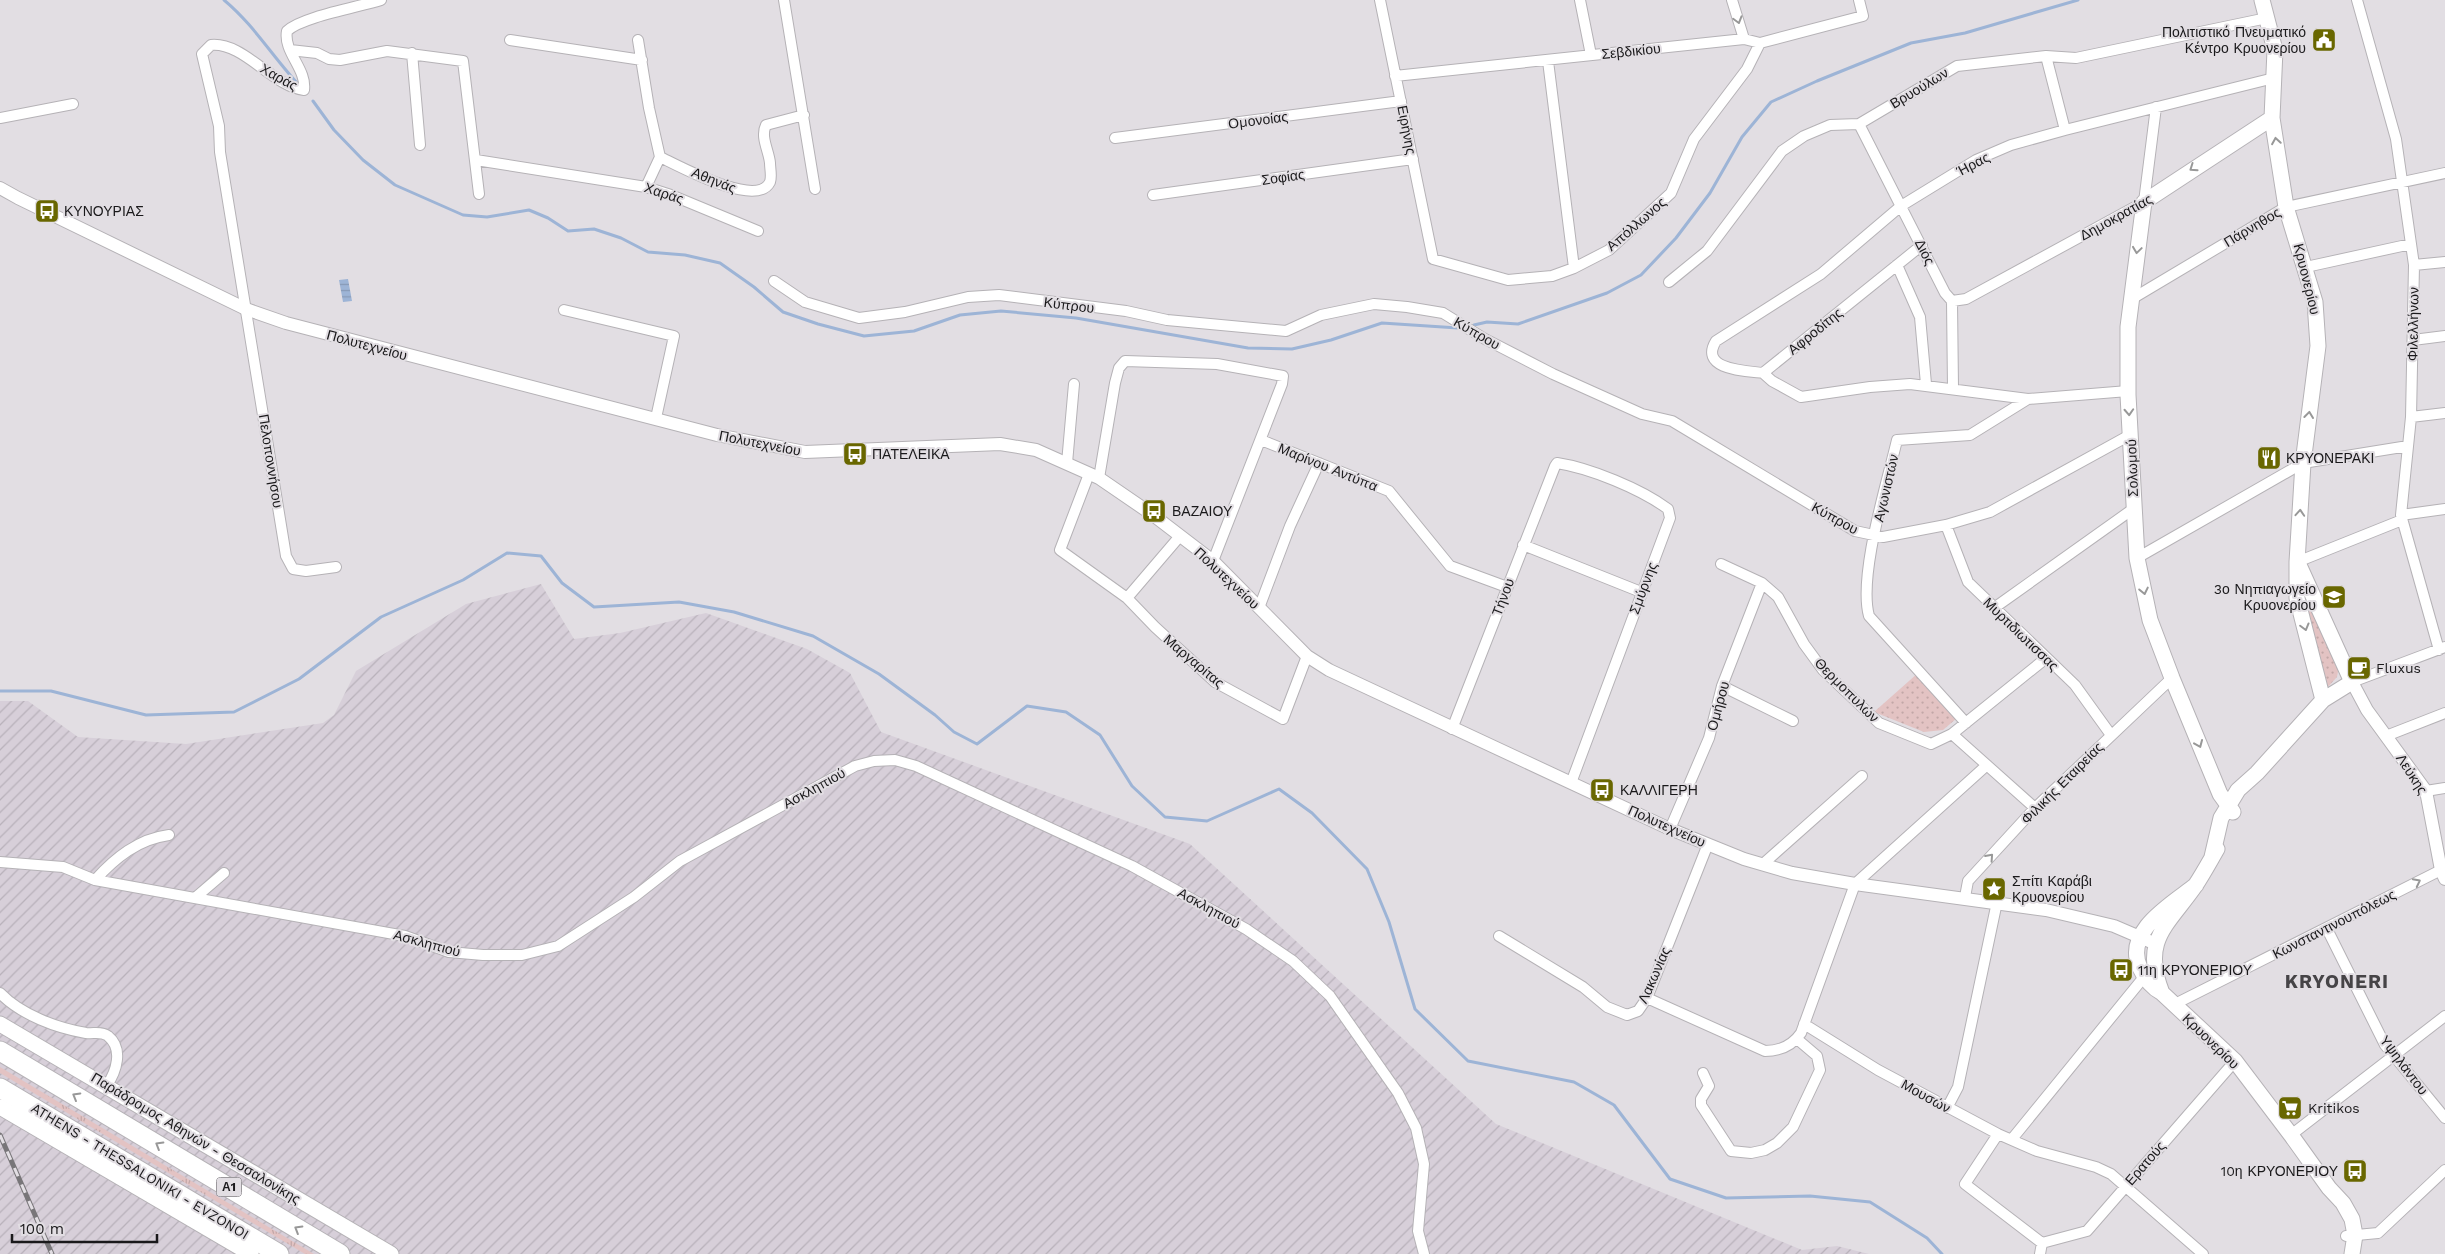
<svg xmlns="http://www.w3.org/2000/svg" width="2445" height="1254" font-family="'Work Sans',sans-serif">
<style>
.industrial{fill:url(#industrial-furrows)}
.grass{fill:url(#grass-tufts)}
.park{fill:url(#park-dots)}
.water{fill:url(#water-rules)}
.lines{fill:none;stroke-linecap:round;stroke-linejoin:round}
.stream{stroke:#9db4d6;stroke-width:3}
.minor-casing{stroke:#b5b2b6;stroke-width:12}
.tertiary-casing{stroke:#b5b2b6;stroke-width:14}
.secondary-casing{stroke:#b5b2b6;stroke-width:17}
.motorway-casing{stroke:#b5b2b6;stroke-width:21}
.minor{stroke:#fff;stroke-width:10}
.tertiary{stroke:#fff;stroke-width:12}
.secondary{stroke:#fff;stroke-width:15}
.motorway{stroke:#fff;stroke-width:19}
.rail-casing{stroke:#787679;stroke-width:5}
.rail{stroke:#e2dee3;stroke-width:3;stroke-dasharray:9;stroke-linecap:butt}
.oneway{stroke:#989898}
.labels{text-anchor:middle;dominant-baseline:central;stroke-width:4;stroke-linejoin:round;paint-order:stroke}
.shield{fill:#e2dee3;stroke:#565457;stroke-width:1}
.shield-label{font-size:12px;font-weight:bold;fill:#1a191b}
.poi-label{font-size:14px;fill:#1a191b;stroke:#e2dee3;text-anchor:start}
.street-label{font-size:14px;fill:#1a191b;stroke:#e2dee3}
.district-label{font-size:19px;font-weight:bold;letter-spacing:1px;fill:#464447;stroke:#e2dee3}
</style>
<defs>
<pattern id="industrial-furrows" width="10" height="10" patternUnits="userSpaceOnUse" patternTransform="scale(1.25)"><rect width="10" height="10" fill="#d7cfd9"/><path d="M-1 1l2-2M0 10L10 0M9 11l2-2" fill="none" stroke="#b8b1ba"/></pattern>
<pattern id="grass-tufts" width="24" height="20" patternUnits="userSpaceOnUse" patternTransform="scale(1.25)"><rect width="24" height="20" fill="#e3c3c3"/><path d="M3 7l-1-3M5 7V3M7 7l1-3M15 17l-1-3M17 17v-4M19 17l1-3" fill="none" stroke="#c2a7a7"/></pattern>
<pattern id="park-dots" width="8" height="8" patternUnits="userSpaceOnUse" patternTransform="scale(1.25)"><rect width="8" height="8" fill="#e3c3c3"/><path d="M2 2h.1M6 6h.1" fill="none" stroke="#c2a7a7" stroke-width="1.8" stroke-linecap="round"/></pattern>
<pattern id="water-rules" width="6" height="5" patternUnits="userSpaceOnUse" patternTransform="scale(1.25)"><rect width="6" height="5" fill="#9db4d6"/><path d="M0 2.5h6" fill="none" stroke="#879ab7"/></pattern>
</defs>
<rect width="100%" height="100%" fill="#e2dee3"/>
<path class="industrial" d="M541,584L574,639L620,633L706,613L807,649L850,673L881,732L1190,844L1496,1124L1802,1250L1837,1246L1869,1254H0V701H28L78,737L186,744L323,723L334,715L356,671L466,604Z"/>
<path class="grass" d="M0,1067L314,1254H305L0,1073Z"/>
<path class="park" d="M2303,577L2339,666L2337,677L2325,690L2302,598Z
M1918,673L1957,718L1943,730L1924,732L1874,712Z"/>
<path class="water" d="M348,279L352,301L343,302L339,280Z"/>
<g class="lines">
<path class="stream" d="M224,0C253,24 273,57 298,84
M313,101L334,130L363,160L395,185L463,215L487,217L529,210L548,218L568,231L594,229L621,238L648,252L685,255L720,263L754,287L783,312L818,324L864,336L914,331L960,315L1001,311L1076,318L1248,348L1292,349L1331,340L1382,323L1458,328
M1474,325L1487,322L1518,324L1607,293L1641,275L1676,238L1710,193L1742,137L1771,102L1817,81L1911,43L1965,33L2078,0
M0,691H51L146,715L234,712L299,679L381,617L463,580L507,553L541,556L562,583L594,607L679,602L734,612L813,636L879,674L935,715L954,732L977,744L1027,706L1066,712L1100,735L1132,786L1165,817L1207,821L1279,789L1312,813L1367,869L1389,922L1415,1009L1468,1061L1574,1082L1614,1105L1670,1179L1726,1198L1810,1196L1870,1202L1927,1238L1942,1254"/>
<defs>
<path id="minor" d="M784,0L815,189
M1380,0L1433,259L1508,280L1552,276L1574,268L1609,250L1671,193L1694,139L1747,69L1760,43
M1580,0L1591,55
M1732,0L1744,39
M2357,0L2396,139L2414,265L2411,417L2401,515L2439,650
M510,40L642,60
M638,40L649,108L660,157
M290,50L317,53L329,59L340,60L387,51L463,61L479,194
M412,53L420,145
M2046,56L2065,130
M1548,61L1574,268
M1395,76L1744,39L1760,43L1863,16L1859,0
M0,118L73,104
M1859,124L1945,293L1952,301L1953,388
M1115,138L1401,101
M660,157C679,166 757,209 770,182C772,176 770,169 770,163C769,151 760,137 766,125L804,115
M476,160L646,187L671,195L758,231
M646,187L660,157
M1153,195L1413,159
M1922,245L1763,373C1747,371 1698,370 1716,341L1821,274L1901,206L1976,160L2011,145L2065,130L2274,78
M1897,265L1920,317L1926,384
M2414,265L2445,262
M2306,267L2411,244
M774,281L805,302L859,318L905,312L968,297L999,295L1126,311L1167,320L1286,331L1321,315L1374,304L1407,307L1443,313L1485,339L1553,374L1642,414L1672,421L1855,531L1883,537L1946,525L1990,512L2130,435
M1669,282L1707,251L1782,151L1804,136L1830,125L1859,124L1957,66L2046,56L2076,58L2267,18
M2130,300L2286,207L2445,173
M1952,301L1966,299L2144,202L2156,107
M564,310L674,336L656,418
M2413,340L2445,336
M1763,373L1772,381L1801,397L1870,387L1910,384L2028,399L2128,391
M2411,417L2445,413
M1261,440L1389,491L1450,566L1507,587
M1067,463L1074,384
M1089,474L1060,550L1127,598L1155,627L1215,682L1283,719L1307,656
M1099,478L1115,383L1119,368L1125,361L1217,364L1283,376L1282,384L1213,561
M2401,515L2445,509
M1946,525L1968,582L2075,685L2111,735
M1523,545L1641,592
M2137,558L2303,463L2408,446
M2297,562L2402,520
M1721,564L1762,583L1778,597L1804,644L1823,670L1879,723L1931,744L1952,734L2045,659
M336,567L306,571L293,569L286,556L220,152L219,126L202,54L211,45C244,42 272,86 304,90C307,69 283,52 287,31C301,17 359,7 381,0
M1127,598L1180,536
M1259,608L1290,526L1319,463
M1994,608L2133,509
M2352,682L2445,647
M1722,686L1793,721
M1966,723L1869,616C1858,576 1887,483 1897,440L1970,435L2028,399
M1452,729L1555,466L1557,463C1590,468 1641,489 1668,509L1670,518L1571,783
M1952,734L2035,808
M2386,736L2445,713
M2426,791L2445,788
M1670,829L1709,738L1722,686L1762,583
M0,862L63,867L95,880L405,936L449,952L483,955H522L558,946L634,897L680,861L855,766L874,761L895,760L916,766L1132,866L1246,929L1293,961L1330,996L1398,1093L1416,1128L1424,1164L1418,1231L1424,1254
M1763,864L1862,776
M95,880C115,858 138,839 169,835
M196,897L224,873
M1965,897L1968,881L2035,808L2172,678
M2327,929L2385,1045L2445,1118
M1499,936L1583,987L1607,1007L1627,1015L1638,1011L1647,998L1708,844
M0,993C21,1015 57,1028 86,1033C94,1034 101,1031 108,1036C124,1049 116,1072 107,1085
M1647,998L1765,1051C1780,1051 1792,1046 1801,1033L1855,884L1987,765
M2173,1005L2441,870
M1804,1024L1878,1070L1998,1134L2037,1151L2096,1167L2111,1174L2203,1254
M1703,1073L1709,1086L1701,1099V1105L1731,1151L1751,1153L1765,1150L1777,1143L1793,1127L1820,1070L1817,1056L1797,1039
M1947,1108L1958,1087L1997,902
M1998,1134L1965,1184L2042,1243
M2291,1135L2445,1016
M2012,1139L2144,977
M2346,1236L2378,1233L2445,1170
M2042,1243L2087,1231L2235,1061
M2040,1254L2042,1243"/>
<path id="tertiary" d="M0,188L18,198L246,309L286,323L717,435L805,452L1000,444L1036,450L1099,478L1153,515L1213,561L1307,656L1329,670L1670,829L1744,859L1792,873L1855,884L2046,910L2114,926L2156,944
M2352,682L2367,710L2426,791L2441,870L2445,879"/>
<path id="secondary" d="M2262,0L2275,50L2272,118L2286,207L2315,302L2318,346L2303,463L2297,562V598L2323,700
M2233,812L2220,794L2172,678L2150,620L2137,558L2128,395V327L2144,202L2272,118
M2212,857L2221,818L2238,790L2257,773L2323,700L2352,682L2299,565
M2196,885C2172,904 2123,931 2140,968C2145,979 2151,987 2162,993L2235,1061L2291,1135L2329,1188L2343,1203L2352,1219L2355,1235L2352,1254
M2162,993C2141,940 2167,926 2195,886C2203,874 2210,861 2217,849
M0,1024L391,1254
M0,1107L251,1254"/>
<path id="motorway" d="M0,1051L340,1254
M0,1088L279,1254"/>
</defs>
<use href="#minor" class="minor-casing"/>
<use href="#tertiary" class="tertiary-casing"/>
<use href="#secondary" class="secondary-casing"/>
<use href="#motorway" class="motorway-casing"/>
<use href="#minor" class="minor"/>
<use href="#tertiary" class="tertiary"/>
<use href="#secondary" class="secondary"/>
<use href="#motorway" class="motorway"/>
<defs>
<path id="rail" d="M0,1135L52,1254"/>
</defs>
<use href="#rail" class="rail-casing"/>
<use href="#rail" class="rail"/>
</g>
<defs><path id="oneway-chevron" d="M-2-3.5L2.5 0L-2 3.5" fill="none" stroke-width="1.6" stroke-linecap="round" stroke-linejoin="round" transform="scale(1.25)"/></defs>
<g class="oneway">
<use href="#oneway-chevron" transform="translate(1738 20) rotate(74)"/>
<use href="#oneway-chevron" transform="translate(2276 141) rotate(-99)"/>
<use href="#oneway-chevron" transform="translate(2193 168) rotate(145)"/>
<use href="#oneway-chevron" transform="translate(2137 250) rotate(98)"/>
<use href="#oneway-chevron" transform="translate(2129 412) rotate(87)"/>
<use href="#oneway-chevron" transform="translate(2309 415) rotate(-83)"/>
<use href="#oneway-chevron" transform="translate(2300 513) rotate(-86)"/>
<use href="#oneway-chevron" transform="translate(2144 591) rotate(78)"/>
<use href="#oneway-chevron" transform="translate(2305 627) rotate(75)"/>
<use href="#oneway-chevron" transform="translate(2199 744) rotate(67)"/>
<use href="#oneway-chevron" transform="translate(1990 857) rotate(-48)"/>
<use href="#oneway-chevron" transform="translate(2417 882) rotate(-27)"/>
<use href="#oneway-chevron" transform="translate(76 1096) rotate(-150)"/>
<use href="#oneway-chevron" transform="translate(159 1145) rotate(-149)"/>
<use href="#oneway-chevron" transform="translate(298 1229) rotate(-149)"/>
</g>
<defs>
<symbol id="civic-square" viewBox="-11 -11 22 22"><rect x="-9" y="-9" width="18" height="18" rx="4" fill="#696700" stroke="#e2dee3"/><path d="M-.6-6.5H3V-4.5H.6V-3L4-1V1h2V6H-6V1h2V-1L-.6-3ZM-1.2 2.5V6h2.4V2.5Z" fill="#fff"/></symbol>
<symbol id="bus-square" viewBox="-11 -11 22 22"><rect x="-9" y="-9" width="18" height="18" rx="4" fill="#696700" stroke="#e2dee3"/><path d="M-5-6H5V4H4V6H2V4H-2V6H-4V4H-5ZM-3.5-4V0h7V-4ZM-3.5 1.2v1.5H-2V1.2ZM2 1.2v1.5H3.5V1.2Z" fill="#fff"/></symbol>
<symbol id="restaurant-square" viewBox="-11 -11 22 22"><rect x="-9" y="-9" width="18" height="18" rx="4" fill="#696700" stroke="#e2dee3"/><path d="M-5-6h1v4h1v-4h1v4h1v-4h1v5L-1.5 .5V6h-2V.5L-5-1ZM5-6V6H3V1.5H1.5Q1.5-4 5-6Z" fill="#fff"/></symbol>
<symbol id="school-square" viewBox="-11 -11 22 22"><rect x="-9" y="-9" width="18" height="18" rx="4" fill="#696700" stroke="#e2dee3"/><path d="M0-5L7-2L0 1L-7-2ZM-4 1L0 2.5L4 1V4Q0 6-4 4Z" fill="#fff"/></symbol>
<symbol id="cafe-square" viewBox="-11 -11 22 22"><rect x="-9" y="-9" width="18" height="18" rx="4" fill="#696700" stroke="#e2dee3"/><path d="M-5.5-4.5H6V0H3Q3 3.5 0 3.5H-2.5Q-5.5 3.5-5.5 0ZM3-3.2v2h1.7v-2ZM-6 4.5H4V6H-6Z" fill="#fff"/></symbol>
<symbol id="sight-square" viewBox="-11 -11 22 22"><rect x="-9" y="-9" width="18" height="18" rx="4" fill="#696700" stroke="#e2dee3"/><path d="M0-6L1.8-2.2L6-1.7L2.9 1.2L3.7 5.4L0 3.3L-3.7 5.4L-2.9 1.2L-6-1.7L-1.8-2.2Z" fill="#fff"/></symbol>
<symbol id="supermarket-square" viewBox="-11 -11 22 22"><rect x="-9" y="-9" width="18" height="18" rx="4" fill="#696700" stroke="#e2dee3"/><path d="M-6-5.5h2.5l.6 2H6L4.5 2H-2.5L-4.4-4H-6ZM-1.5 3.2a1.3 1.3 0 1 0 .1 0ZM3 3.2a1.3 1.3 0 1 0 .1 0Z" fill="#fff"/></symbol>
</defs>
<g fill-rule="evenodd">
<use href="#civic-square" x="2310" y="26" width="28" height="28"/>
<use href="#bus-square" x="33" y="197" width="28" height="28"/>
<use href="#bus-square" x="841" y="440" width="28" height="28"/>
<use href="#restaurant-square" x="2255" y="444" width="28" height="28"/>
<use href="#bus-square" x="1140" y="497" width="28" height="28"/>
<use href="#school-square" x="2320" y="583" width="28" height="28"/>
<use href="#cafe-square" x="2345" y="654" width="28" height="28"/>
<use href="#bus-square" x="1588" y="776" width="28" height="28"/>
<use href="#sight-square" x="1980" y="875" width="28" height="28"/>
<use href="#bus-square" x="2107" y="956" width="28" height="28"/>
<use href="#supermarket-square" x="2276" y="1094" width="28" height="28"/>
<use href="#bus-square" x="2341" y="1157" width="28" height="28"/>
</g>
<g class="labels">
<rect class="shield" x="216.5" y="1177.5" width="25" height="19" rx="4"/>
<g class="shield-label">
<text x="229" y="1187">Α1</text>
</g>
<g class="poi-label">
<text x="2306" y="32" text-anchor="end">Πολιτιστικό Πνευματικό<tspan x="2306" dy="16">Κέντρο Κρυονερίου</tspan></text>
<text x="64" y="211">ΚΥΝΟΥΡΙΑΣ</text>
<text x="872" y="454">ΠΑΤΕΛΕΙΚΑ</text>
<text x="2286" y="458">ΚΡΥΟΝΕΡΑΚΙ</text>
<text x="1172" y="511">ΒΑΖΑΙΟΥ</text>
<text x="2316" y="589" text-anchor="end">3ο Νηπιαγωγείο<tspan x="2316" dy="16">Κρυονερίου</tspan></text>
<text x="2376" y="668">Fluxus</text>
<text x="1620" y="790">ΚΑΛΛΙΓΕΡΗ</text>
<text x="2012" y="881">Σπίτι Καράβι<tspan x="2012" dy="16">Κρυονερίου</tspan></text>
<text x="2138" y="970">11η ΚΡΥΟΝΕΡΙΟΥ</text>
<text x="2308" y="1108">Kritikos</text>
<text x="2338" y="1171" text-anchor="end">10η ΚΡΥΟΝΕΡΙΟΥ</text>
</g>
<g class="street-label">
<text transform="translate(1631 51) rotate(-6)">Σεβδικίου</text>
<text transform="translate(279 77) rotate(29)">Χαράς</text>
<text transform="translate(1919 88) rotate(-31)">Βρυούλων</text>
<text transform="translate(1258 120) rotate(-7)">Ομονοίας</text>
<text transform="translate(1407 130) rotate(79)">Ειρήνης</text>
<text transform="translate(1973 164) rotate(-28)">Ήρας</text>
<text transform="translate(1283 177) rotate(-8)">Σοφίας</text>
<text transform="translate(714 180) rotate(22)">Αθηνάς</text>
<text transform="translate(664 193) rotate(18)">Χαράς</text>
<text transform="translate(2116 217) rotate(-29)">Δημοκρατίας</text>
<text transform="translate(1636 224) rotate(-41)">Απόλλωνος</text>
<text transform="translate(2252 227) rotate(-31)">Πάρνηθος</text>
<text transform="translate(1925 252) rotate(63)">Διός</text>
<text transform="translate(2307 279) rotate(76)">Κρυονερίου</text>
<text transform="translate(1069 305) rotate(7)">Κύπρου</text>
<text transform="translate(2413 324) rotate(-89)">Φιλελλήνων</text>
<text transform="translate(1815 331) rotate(-39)">Αφροδίτης</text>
<text transform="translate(1477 333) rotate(30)">Κύπρου</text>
<text transform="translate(367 345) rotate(15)">Πολυτεχνείου</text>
<text transform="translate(760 443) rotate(11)">Πολυτεχνείου</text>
<text transform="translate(271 461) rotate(81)">Πελοποννήσου</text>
<text transform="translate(1328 467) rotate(22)">Μαρίνου Αντύπα</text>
<text transform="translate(2132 468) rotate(-92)">Σολωμού</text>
<text transform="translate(1886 488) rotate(-77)">Αγωνιστών</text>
<text transform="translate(1835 518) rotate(29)">Κύπρου</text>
<text transform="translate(1227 578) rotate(43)">Πολυτεχνείου</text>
<text transform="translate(1643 588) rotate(-69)">Σμύρνης</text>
<text transform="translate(1503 597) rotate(-69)">Τήνου</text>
<text transform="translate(2021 634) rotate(44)">Μυρτιδιωτισσας</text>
<text transform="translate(1194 661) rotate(40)">Μαργαρίτας</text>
<text transform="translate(1847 690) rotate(45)">Θερμοπυλών</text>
<text transform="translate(1718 706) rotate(-75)">Ομήρου</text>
<text transform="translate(2412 774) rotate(57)">Λεύκης</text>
<text transform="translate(2062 783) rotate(-45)">Φιλικής Εταιρείας</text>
<text transform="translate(814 788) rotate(-29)">Ασκληπιού</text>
<text transform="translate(1667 826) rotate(24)">Πολυτεχνείου</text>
<text transform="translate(1209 908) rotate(29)">Ασκληπιού</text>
<text transform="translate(2334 924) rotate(-27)">Κωνσταντινουπόλεως</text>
<text transform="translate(427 943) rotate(15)">Ασκληπιού</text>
<text transform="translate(1654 975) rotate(-66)">Λακωνίας</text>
<text transform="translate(2211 1041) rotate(44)">Κρυονερίου</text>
<text transform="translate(2404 1065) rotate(53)">Υψηλάντου</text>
<text transform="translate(1926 1096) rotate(29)">Μουσών</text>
<text transform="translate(196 1138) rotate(31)">Παράδρομος Αθηνών - Θεσσαλονίκης</text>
<text transform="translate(2145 1163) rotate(-49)">Ερατούς</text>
<text transform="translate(140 1171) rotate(31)">ATHENS - THESSALONIKI - EVZONOI</text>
</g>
<g class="district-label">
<text x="2337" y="981">KRYONERI</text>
</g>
</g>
<path d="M12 1234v8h145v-8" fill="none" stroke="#1a191b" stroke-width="2.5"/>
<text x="20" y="1234" font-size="15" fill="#1a191b" stroke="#e2dee3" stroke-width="4" paint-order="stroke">100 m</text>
</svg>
